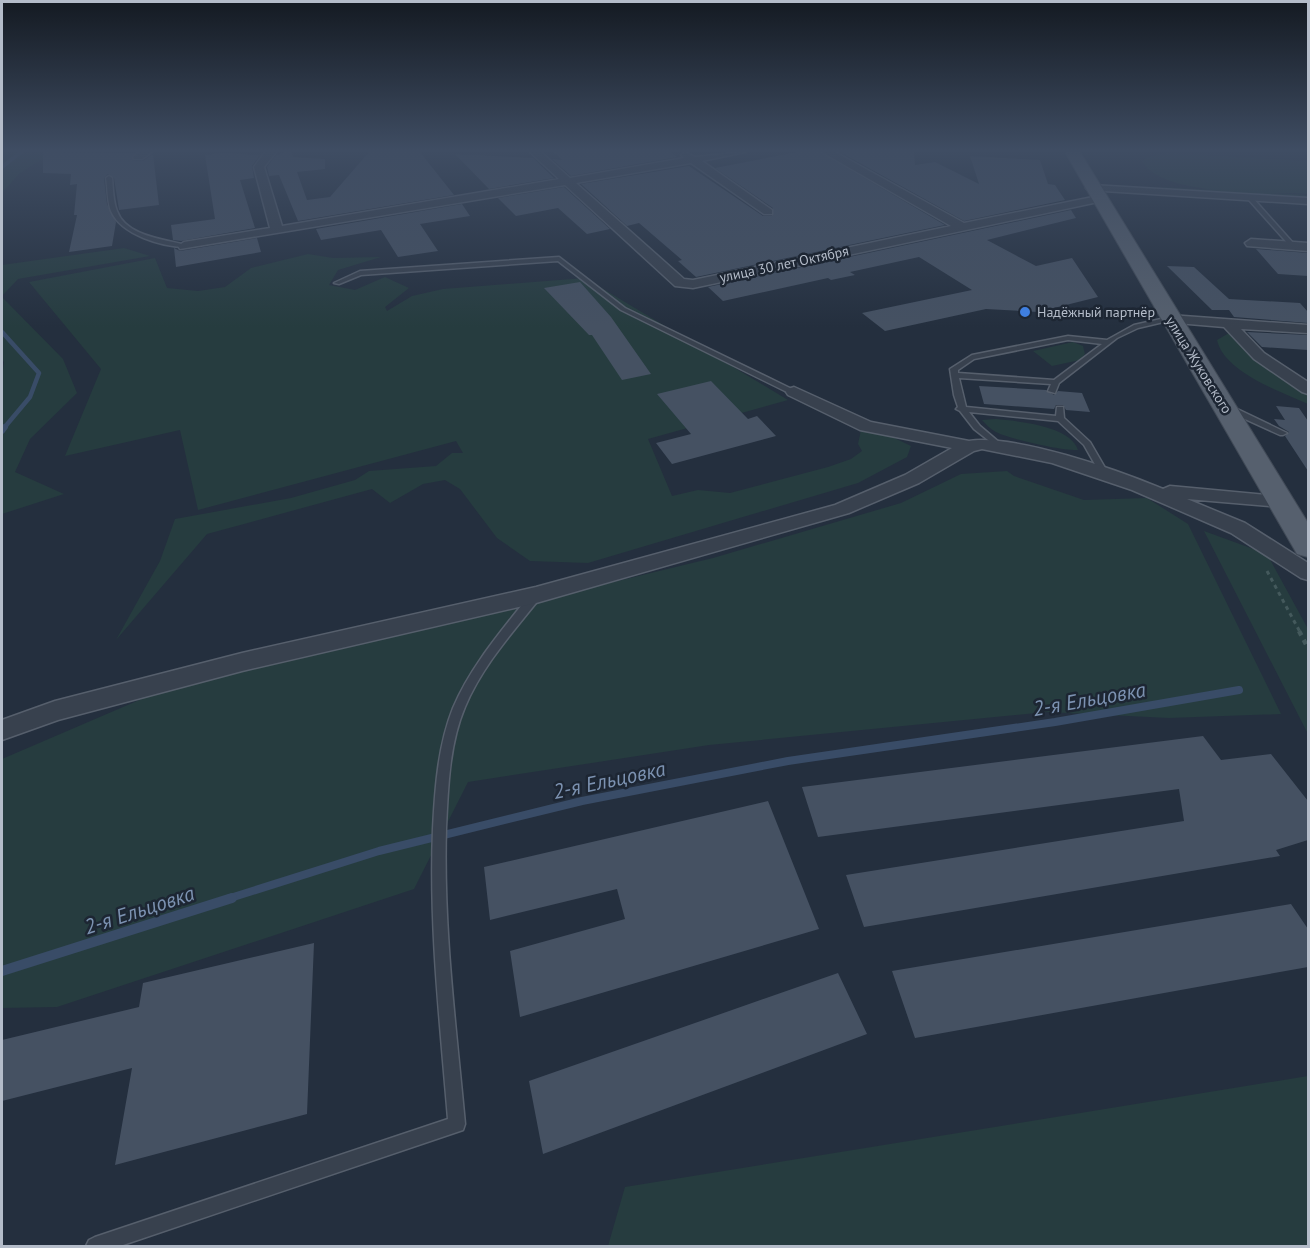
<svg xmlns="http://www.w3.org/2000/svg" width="1310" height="1248" font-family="'PT Sans',sans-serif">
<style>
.green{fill:#263c3f}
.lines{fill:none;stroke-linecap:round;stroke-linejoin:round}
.stream-far4{stroke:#394c67;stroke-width:4}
.stream-far3{stroke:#394c67;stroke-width:4.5}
.stream-far2{stroke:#394c67;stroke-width:6}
.stream-far1{stroke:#394c67;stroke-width:8}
.stream{stroke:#394c67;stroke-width:10}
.building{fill:#455162}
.lane-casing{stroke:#565f6c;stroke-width:3}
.street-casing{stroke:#565f6c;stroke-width:3}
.primary-casing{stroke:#414a57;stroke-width:2}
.path-far1{stroke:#44595c;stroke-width:3;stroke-dasharray:4 4;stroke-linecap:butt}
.path{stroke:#44595c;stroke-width:4.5;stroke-dasharray:5 5;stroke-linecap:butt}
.lane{fill:#38414e;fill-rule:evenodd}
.street{fill:#38414e;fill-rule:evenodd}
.primary{fill:#56606e;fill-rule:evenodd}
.shop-dot{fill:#3f7fe0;stroke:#1d2633;stroke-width:2}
.labels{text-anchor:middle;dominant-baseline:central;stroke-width:5;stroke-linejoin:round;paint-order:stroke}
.far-street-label{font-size:14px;fill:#b4bcc9;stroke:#1d2633}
.far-poi-label{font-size:14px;fill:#b4bcc9;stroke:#1d2633;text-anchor:start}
.near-water-label{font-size:21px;font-style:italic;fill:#7c92b1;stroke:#1d2633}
</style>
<rect width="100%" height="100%" fill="#242f3e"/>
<path class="green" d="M2,152H53L19,174L2,193Z
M1168,153L1308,161V194C1271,192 1161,197 1142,161L1147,157Z
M1161,187L1308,195V199L1182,191Z
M124,248L150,256L18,279L2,296V265Z
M308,254L333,258L381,257L338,270L329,285L355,290L385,277L409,288L385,307L387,311L412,296L443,289L585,278L788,400L648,439L672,496L698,490L730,493L828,467L851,459L862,451L858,444L861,430L880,431L911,446L907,457L858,483L588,563L530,561L497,538L460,489L445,480L423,484L390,503L372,489L207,534L116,640L160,561L175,519L291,498L355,480L369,471L436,466L452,453H463L456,441L198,510L180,430L65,456L101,369L29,282L155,258L167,288L198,291L225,287L251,268Z
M2,297L63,359L77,393L30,439L15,472L64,494L2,514V376L4,362L2,359Z
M1229,333L1243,342C1248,363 1290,382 1308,391V404C1281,392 1224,372 1217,340Z
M1073,342L1083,346L1085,354L1080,360L1052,366L1033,351Z
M996,419C1018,421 1071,426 1078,450C1064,451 1009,439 996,432C990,429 986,424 982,420Z
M1007,471L1014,476L1084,500L1147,498L1188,524L1281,714L1169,718L1047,712L709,745L468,782L414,889L57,1007L2,1008V759L158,692L713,558L901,503L961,474Z
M1204,531L1267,554L1308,629V734Z
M1308,1076V1246H608L625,1187Z"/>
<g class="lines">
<path class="stream-far4" d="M2,167L21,152"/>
<path class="stream-far3" d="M2,332L39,373L30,397L4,428"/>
<path class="stream-far2" d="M2,431L5,427"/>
<path class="stream-far1" d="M227,899L379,851L582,801L788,761L1055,722L1239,690"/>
<path class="stream" d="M2,971L232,898"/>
</g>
<path class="building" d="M43,152L135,153L131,157L134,161H143L153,154L159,205L119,210L114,178L108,174L104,178L107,204L116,222L112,246L69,252L77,215H74L77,184L70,185L71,174L43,173Z
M285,152H291L293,157L325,159V169L297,172L307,200L330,197L369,152H420L454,195L298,221L279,175L269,176L267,167L275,156Z
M554,152H671L677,157L571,176L552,159L562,160Z
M797,152H820L945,225L696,277L678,261L682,260L639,223L627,226L581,184L689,166L763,216H772L773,208L715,168Z
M840,152H914L915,165L935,162L979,184L970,156L1040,160L1048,184L1055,185L1065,200L964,221Z
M222,153L260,155L252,166L254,178L240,180L255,228L181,241L173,240L171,225L215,219L205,155Z
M455,154L533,158L554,178L489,189Z
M564,187L610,229L587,234L558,208L516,216L498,198Z
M462,204L470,216L420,224L438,251L398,257L381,230L321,240L316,229Z
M1071,210L1076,218L987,240L1036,266L1072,258L1098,297L1038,312L986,309L885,331L862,313L972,290L919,257L850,272L855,275L831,280L828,278L723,301L708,287Z
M257,238L261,252L176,267L174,248L180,251Z
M1256,249L1308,253V276L1278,274Z
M1167,266L1194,267L1229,299L1300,303L1308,312V323L1234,317L1229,310H1212Z
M580,282L611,317L651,374L622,380L592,335H589L544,288Z
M1247,332L1308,335V350L1262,347Z
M711,381L748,419L757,416L776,436L672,464L656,443L691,434L657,394Z
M979,386L1046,390L1054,395L1058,391L1082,393L1090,412L1066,410L1063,405H1056L1054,409L984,404Z
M1276,406L1299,408L1308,421V471L1285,436L1289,432L1279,426L1274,419L1285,420Z
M1203,736L1221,760L1271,754L1308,801V840L1276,850L1280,856L864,927L846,875L1184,821L1179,789L818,837L802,787Z
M768,801L819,929L520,1017L510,951L625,919L617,889L490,920L484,867Z
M1291,904L1308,929V967L915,1038L892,971Z
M314,943L307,1114L115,1165L132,1068L2,1101V1040L139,1007L143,983Z
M838,973L867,1034L543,1154L529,1081Z"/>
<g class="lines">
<defs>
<path id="lane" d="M109,176L112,178C113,188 113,201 117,211C126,236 163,239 186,245V247C163,247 121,235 111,211C107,201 108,189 106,178Z
M1248,197H1252L1294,244V246H1290L1248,199Z
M559,257L625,308L798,392L791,394L621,310L558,261L361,275L339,284L334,283L360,271Z
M1170,317L1173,319L1172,320L1138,328L1117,338L1059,383L1055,393L1048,391L1051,384L959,378L966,407L1056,416L1057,407H1063L1064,418L1090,442L1108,473L1107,475H1101L1084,445L1058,421L969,412L980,426L1000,443L1001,445L997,447L974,429L960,411L956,409L958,407L954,395L950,369L972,355L1068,336L1107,340L1134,325ZM1068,340L1102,344L1054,380L958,373V370L974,359Z
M1225,406H1231L1287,433L1283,435H1280L1225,410Z
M536,591L540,592L541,595L540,598C513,632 482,666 465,707C449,745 448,788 446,828C443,927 456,1026 465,1124L463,1130L120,1246H86L89,1240L95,1237L448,1119C440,1022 429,926 433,829C435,788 438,746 453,708C471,665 504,628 532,592Z"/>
<path id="street" d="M139,152H152L142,159H134L133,157Z
M265,152H276L264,167L282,226L559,179L530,152H541L570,178L684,158L681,155L685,152L695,157L745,152L702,161L772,210V214H764L691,163L576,183L684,279L693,280L951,226L822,152H835L964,223L1098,196L1104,199L1098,202L693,288L675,286L565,185L180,249L178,246L184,242L270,228L254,167Z
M1092,185L1308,198V204L1088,190L1086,188Z
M1251,239L1308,243V251L1247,246L1245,243Z
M1170,315L1308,325V333L1241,329L1264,353L1308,382V394L1302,392L1254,359L1224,327L1165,322L1163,319Z
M794,387L871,422L969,441C1015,434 1118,470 1163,489L1170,486L1287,497L1290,501L1287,505L1280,507L1187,499L1245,523L1308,563V580L1301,578L1231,533L1132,490L1052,463L982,449L974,451L919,483L849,513L536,603L242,671L58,720L2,740V720L55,701L242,653L536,587L835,505L905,475L952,448L860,430L788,395L786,392L788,389Z"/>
<path id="primary" d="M1065,152H1080L1308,523V557L1297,554L1293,547Z"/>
</defs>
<use href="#lane" class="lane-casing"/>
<use href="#street" class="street-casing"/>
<use href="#primary" class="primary-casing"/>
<path class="path-far1" d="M1267,571L1300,632"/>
<path class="path" d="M1299,631L1308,648"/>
<use href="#lane" class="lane"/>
<use href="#street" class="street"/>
<use href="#primary" class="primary"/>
</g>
<linearGradient id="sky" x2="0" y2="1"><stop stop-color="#141a22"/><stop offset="0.46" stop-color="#3f4d63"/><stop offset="1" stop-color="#3f4d63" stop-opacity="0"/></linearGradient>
<rect width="1310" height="327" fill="url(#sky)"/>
<circle class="shop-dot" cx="1025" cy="312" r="6"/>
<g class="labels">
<g class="far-street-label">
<text transform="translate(784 264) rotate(-12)">улица 30 лет Октября</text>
<text transform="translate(1199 365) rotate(58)">улица Жуковского</text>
</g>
<g class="far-poi-label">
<text x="1037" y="312">Надёжный партнёр</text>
</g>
<g class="near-water-label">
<text transform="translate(1089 699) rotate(-10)">2-я Ельцовка</text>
<text transform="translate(609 780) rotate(-12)">2-я Ельцовка</text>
<text transform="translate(139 910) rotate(-18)">2-я Ельцовка</text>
</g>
</g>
<rect width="1310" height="1248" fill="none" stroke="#b4bcc9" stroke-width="6"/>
</svg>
